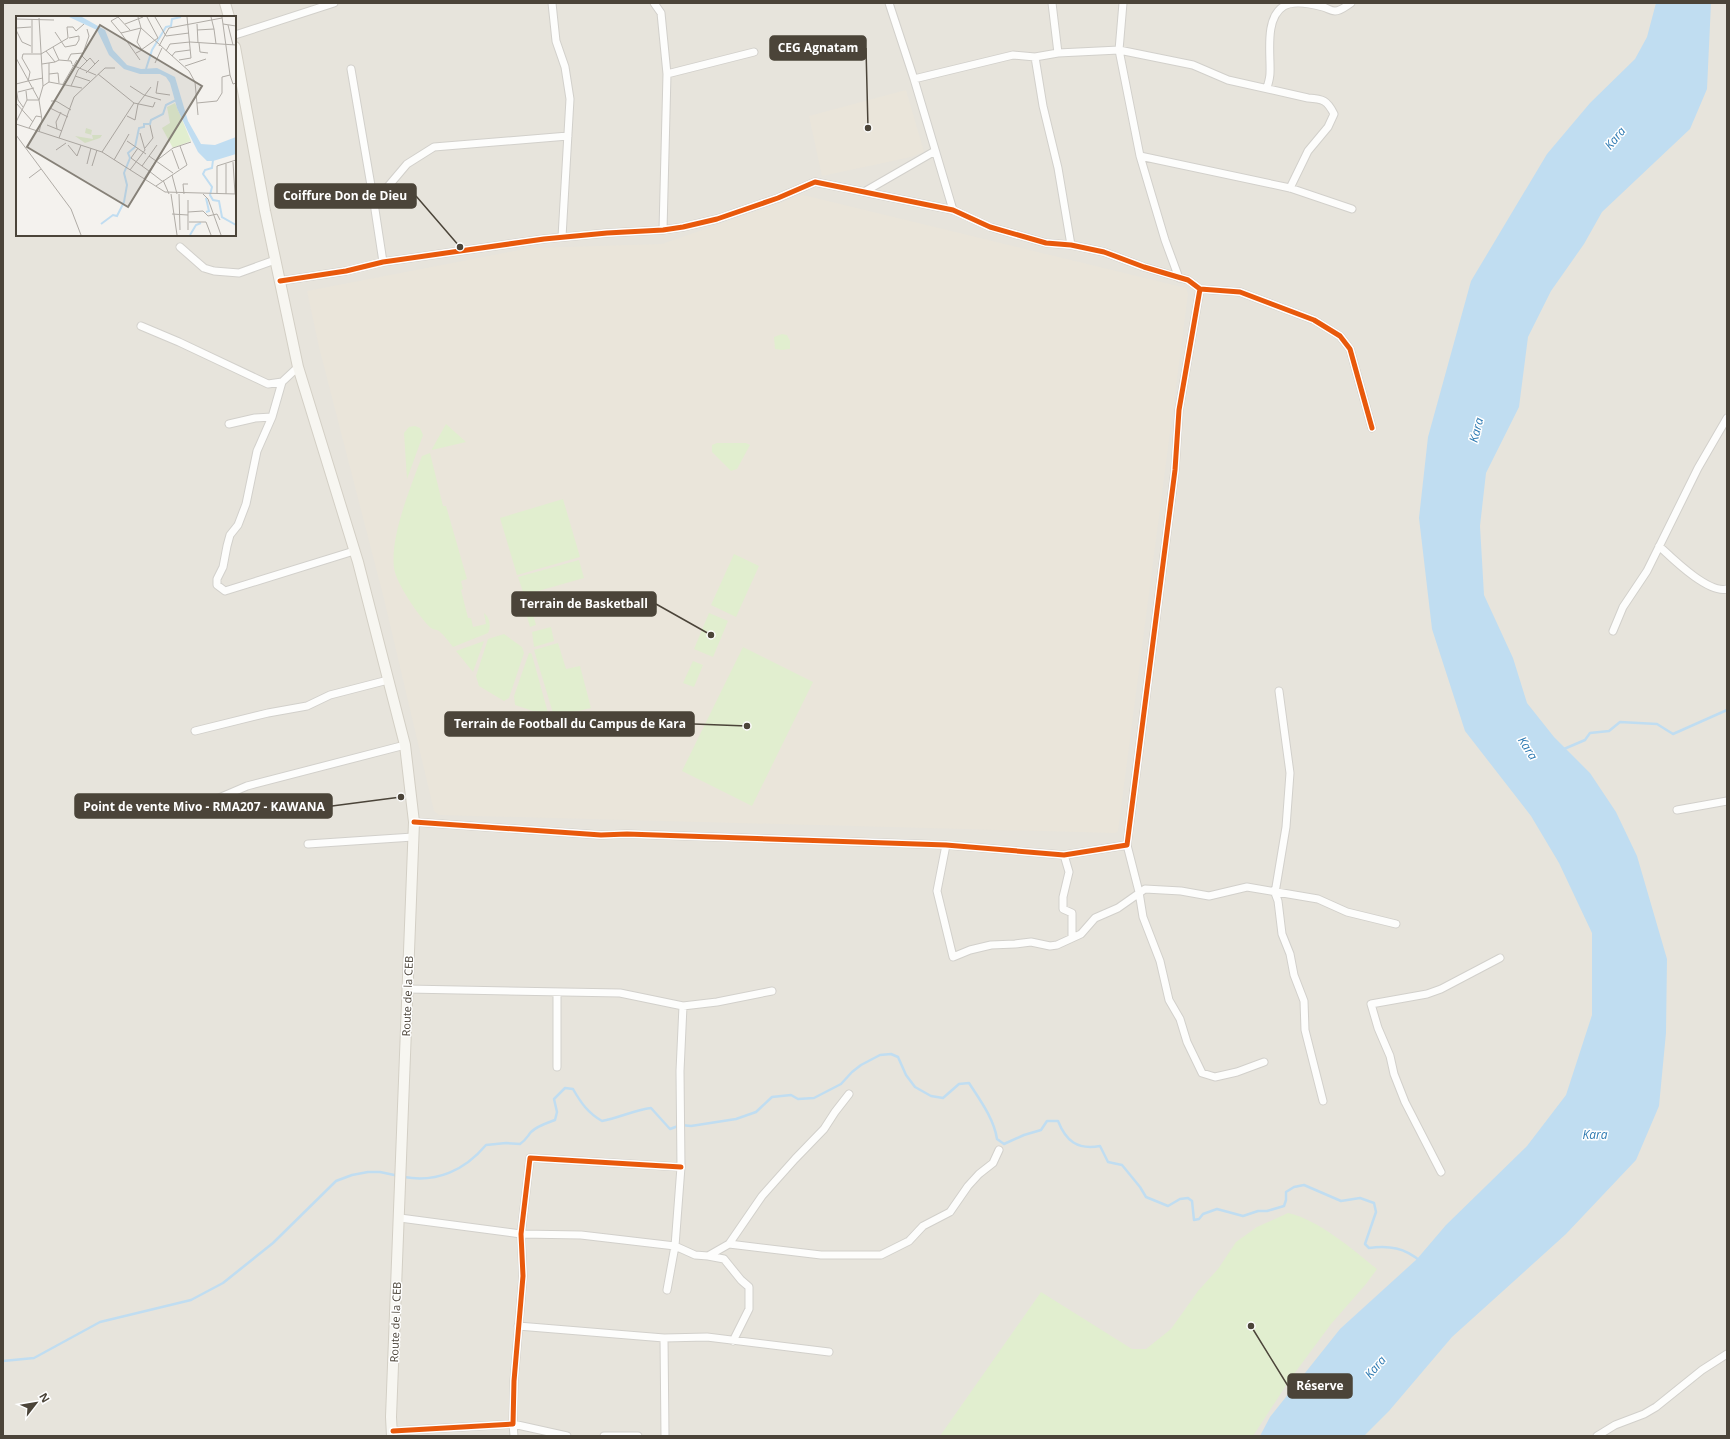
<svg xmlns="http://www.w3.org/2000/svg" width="1730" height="1439" font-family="'Open Sans',sans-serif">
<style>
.residential{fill:#e7e4dc;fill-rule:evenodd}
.education{fill:#eae5da}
.green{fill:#e1eecf}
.water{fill:#c0ddf1}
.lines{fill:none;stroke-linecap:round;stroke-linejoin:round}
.stream{stroke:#c0ddf1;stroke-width:2.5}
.street-casing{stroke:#d2d0cb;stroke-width:9}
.secondary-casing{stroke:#d3cfc5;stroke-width:12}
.street{stroke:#fdfdfc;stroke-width:7}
.secondary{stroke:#f7f6f1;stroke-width:10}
.cycleway-casing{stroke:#fff;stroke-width:8}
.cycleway{stroke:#e8590c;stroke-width:5}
.labels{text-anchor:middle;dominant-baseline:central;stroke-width:3;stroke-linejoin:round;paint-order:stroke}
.street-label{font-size:11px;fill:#4b4439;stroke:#fff}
.water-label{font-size:12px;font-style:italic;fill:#2e7ab2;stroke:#fff}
.inset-river{fill:none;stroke:#c0ddf1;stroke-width:2}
.inset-road{fill:none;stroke:#b0aca6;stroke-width:1}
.view{fill:#868178;fill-opacity:0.15;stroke:#868178;stroke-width:2}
.inset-edge{fill:none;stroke:#4b4439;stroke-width:2}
.leader{fill:none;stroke:#4b4439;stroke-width:1.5}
.callout-dot{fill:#4b4439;stroke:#fff;stroke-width:1.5}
.callout{fill:#4b4439;stroke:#4b4439;stroke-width:1.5}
.callout-label{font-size:12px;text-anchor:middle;font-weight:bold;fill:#fff}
</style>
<rect width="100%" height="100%" fill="#f4f2ee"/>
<path class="residential" d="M3,3H1727V1436H3ZM17,17H235V235H17Z"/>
<path class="education" d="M906,90L924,152L911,157L822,176L809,116Z
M803,195L1186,288L1188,294L1118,831L1115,833L439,815L434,811L384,599L319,347L307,291L530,248L662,244Z"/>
<path class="green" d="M782,334L787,335L790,341V349L782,350L775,349L774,337Z
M446,424L466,442L432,450V449Z
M415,426L420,428L423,435L407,479L404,433L409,427Z
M717,443H746L750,445L737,469L731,471L712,452V445Z
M430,453L443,506H446L467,579L461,581L463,589L461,590L468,618H471L473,627L486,624L484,613L485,614C490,618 491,627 488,633L453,647C449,642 444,635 439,631C436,629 433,630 431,628C419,617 396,583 394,568C390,535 411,487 422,456Z
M563,499L580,557L517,575L500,518Z
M734,554L759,566L736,617L711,605Z
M579,560L584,578L524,595L518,577Z
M528,597L536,625L530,627L522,599Z
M709,613L728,621L713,657L694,649Z
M551,627L554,641L534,647L532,632Z
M504,634L522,647L524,653L509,698L504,701L479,686L476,676L488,639Z
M484,641L473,672L456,651Z
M558,643L566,669L580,666L591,708L574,712L553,713L534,650Z
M743,647L813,682L752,806L682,771Z
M529,653H531L532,655L548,713L533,711L515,705L514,696Z
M693,661L703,665L694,687L683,683Z
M1288,1213C1319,1220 1352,1249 1377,1269L1366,1284L1331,1324L1291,1378L1253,1436H940L1041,1292L1132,1349H1146L1171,1329L1198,1291L1218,1269L1236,1242L1257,1227Z"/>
<path class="water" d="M1656,3H1711L1707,89L1690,129L1602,212L1584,244L1551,291L1528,337L1519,407L1486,473L1480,526L1484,595L1513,658L1527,703L1554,737L1590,773L1616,812L1637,856L1667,959L1666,1033L1659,1106L1636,1160L1566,1234L1452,1337L1389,1411L1364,1436H1260L1270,1417L1340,1329L1417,1259L1446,1225L1527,1146L1566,1095L1592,1015V933L1559,863L1531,816L1465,731L1432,629L1419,518L1428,437L1471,281L1547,154L1590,103L1635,59L1647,37Z"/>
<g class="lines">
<path class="stream" d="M1564,749L1585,740L1590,733L1609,731L1620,722L1657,724L1673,734L1727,710
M404,1177C437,1183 465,1170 486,1145L506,1143L520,1144C526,1140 527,1137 531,1132C537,1126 547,1123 555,1120L557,1112L554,1099L565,1088L573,1089C581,1103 588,1113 602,1121C619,1118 634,1110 651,1108L670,1129L681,1125L691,1126L736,1119L756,1112L772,1097L791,1095L798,1099L814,1098L841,1084L852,1072L861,1065L880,1055L891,1054L898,1057L906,1075L915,1087L931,1096L943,1098L959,1084L969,1083C980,1100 994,1119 997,1139L1004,1144L1024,1135L1041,1130L1047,1121H1058C1066,1141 1077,1150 1100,1146L1108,1162L1122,1165L1140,1187L1146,1197L1168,1206L1180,1199L1188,1198L1192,1201L1194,1220L1199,1219L1203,1214L1217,1209L1243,1216L1258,1211H1267L1284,1206L1286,1200V1192L1294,1187L1304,1185L1341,1201L1360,1198L1374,1203L1376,1212L1365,1244L1369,1248C1389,1245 1405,1248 1420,1261
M3,1361L34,1358L100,1322L191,1300L223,1283L273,1243L336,1181L352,1175L368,1172H380L399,1176"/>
<defs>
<path id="street" d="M552,3L556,41L565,67L570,99L562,237
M654,3L661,13L667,74L663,230
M889,3L914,79L953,210
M1052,3L1058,53
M1123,3L1119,50L1140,156L1165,240L1179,278
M235,35L334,3
M1035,57L1043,106L1058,168L1071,245
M351,69L374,203L383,262
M667,74L754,52
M914,79L1013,55L1035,57L1058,53L1119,50L1193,65L1228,80L1308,98C1323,99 1327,100 1334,114L1328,127L1308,151L1290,188
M1267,88C1268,84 1270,78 1270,73C1271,55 1264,18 1284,6C1294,0 1312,4 1323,7C1327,8 1331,11 1335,11C1341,11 1346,6 1351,3
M1140,156L1290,188L1352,209
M864,192L935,151
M374,203L407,164L434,147L568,136
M180,247L204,268L214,271L239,273L275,260
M280,281L346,271L383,262L544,239L607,233L663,230L683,227L717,219L778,198L815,182L953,210L990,227L1046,243L1071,245L1104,252L1144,267L1188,280L1200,289L1240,292L1314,320L1340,336L1350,349L1372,428
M141,326L179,342L268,384L282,382
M272,417L257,451L246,504L238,525L230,535L227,546L223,567L217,579V585L225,591L354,551
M229,424L255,418L272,417L282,382L298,367
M1659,546C1672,558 1708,594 1727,589
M1613,631L1623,607L1647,571L1698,468L1727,418
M1279,691L1290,773L1286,827L1275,893L1278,901L1282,934L1290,954L1294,975L1304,1001L1305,1030L1323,1101
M195,731L268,713L307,706L330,695L388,680
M212,801L247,786L405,745
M1677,810L1727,801
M414,822L601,835L627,834L946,845L1064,855L1127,845L1175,470L1179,410L1200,289
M308,844L413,837
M946,845L937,891L953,957L970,950L991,945L1015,944L1031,942L1050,946L1057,945L1081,934L1095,918L1118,908L1145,889L1181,891L1209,896L1247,887L1318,899L1347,912L1396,924
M1127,845L1139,892L1143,917L1160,961L1169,1000L1180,1019L1187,1042L1202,1073L1215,1077L1237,1072L1264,1062
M1064,855L1069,872L1063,897V909L1072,913V936
M407,989L620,993L683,1006L717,1002L772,991
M557,992V1067
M1441,1172L1405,1102L1394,1074L1390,1056L1378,1028L1371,1004L1427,994L1441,989L1500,958
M400,1218L521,1234L581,1235L675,1246L695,1255L708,1256L729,1244L762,1196L795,1159L824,1129L835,1112L849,1094
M729,1244L821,1255H881L909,1241L923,1226L950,1212L968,1186L979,1174L993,1163L999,1150
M708,1256L724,1259L741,1280L749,1287V1309L733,1341
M667,1290L675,1246L681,1167L680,1071L683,1006
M518,1326L664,1338L707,1337L829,1352
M664,1338L665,1436
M393,1431L513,1424L514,1381L523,1276L521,1234L530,1158L681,1167
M514,1436L513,1424L567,1436
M604,1436H638
M1597,1436L1615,1425L1644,1414L1656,1407L1702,1370L1727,1354"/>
<path id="secondary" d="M225,3L229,17
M235,47L265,211L298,367L358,562L405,745L414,822L391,1417L392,1436"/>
</defs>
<use href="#street" class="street-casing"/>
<use href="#secondary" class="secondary-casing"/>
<use href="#street" class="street"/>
<use href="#secondary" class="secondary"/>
<defs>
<path id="cycleway" d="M280,281L346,271L383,262L544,239L607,233L663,230L683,227L717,219L778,198L815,182L953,210L990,227L1046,243L1071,245L1104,252L1144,267L1188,280L1200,289L1240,292L1314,320L1340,336L1350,349L1372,428
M414,822L601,835L627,834L946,845L1064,855L1127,845L1175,470L1179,410L1200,289
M393,1431L513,1424L514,1381L523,1276L521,1234L530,1158L681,1167"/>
</defs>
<use href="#cycleway" class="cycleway-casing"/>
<use href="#cycleway" class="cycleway"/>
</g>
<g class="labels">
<g class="street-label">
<text transform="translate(407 996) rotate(-88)">Route de la CEB</text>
<text transform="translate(395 1322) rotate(-88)">Route de la CEB</text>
</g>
<g class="water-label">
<text transform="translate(1615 138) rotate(-51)">Kara</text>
<text transform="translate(1476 430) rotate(-76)">Kara</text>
<text transform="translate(1528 748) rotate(57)">Kara</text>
<text x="1595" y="1134">Kara</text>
<text transform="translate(1375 1367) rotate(-50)">Kara</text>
</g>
</g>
<g transform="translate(16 16)">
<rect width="220" height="220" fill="#f4f2ee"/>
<path d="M159,87L175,125L157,132L146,112L154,107L151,91ZM70,112L76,114L75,119H86L84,122L69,127L59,120L77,123L76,119L69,117Z" fill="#e1eecf"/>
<path d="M53,1H66L89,14L97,34L111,49L125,53L141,52L159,61L172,105L185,128L199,129L220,121V138L197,145H191L182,136L173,118L161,92L154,67L150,61L144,58H124L108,53L93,39L81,14Z" fill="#c0ddf1"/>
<path class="inset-river" d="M130,53L136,34L150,11L155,10L156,3L165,1M197,144L196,152L189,154L187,158L196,171L194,179L197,184L203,185L206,201L220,209M190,196L193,195L190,182M85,208L97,199L101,200L108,186L111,169L108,157L114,142L112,137L119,131L123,112L128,111V108H134L135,104L147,98L150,89L160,84M174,219L180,209L185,207"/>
<path class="inset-road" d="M102,1L95,5L105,17L125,12L173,55L179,66L182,99M102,1L114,14M139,1L150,20L173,17M206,1L214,59L217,68L220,67M0,3L38,4M109,8L127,1M181,8L182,27M207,8L220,10M212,9L217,29M0,12L15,11M198,13L200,28M0,14L6,26L15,30M181,14L198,13L195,1M39,16L49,31L60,29L63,24V20L53,22M105,17L124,44M183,27L184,36L192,37M143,30L153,12L206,2M37,31L43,44L55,45L56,48M125,34L142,22L131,1M30,35L39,46L43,44M150,35L154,28L174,26L220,29M16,37V3M120,37L126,34L121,26L125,12L122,1M156,40L159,36L174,34M0,42L23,84H11M52,44L55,38L68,37M163,44L175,42L171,1M71,45L66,40L73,20L71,13M139,47L146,32M26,48L39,46M56,49L80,59M169,50L190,43M70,57L83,44M33,58L42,57L43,67M82,58L118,87L86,136M59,60L74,65M12,65L27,62M142,65L140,77L154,79M33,66L66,72M0,68L12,65L13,61L14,56L6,42L7,38H25L52,22L51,11H57L60,15L68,8M47,68L61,44M27,70L33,66V47M55,70L62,54L74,42L79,48M114,70L128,79L145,84M0,71L2,84L7,91M2,76L18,72M35,85H40L55,94M0,87L17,106M118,87L137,91L139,86M181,87L201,85L206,77V61L214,59M34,92L52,101M111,100L119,104L122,88L135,71M0,106L11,84L10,75M0,108L86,136L149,176L220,178M31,109L46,115M13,112L20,100L26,101M41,113L40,106L45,96M23,116L26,104L23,84L27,70L23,2M0,119L55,193L65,219M43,122L58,81L89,52H99M111,125L130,138M52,129L61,140L65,129M122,132L115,142L133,155L128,163M129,132L137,122L134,109M40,134L50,127M156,134L163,153M133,140L157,157M98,144L113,118M217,146L219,178M71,148L75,132M76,150L81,134M126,150L141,129M114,154L129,134L124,117M156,159L161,178M13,162L25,153M147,164L153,178M146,165L133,155L140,145L157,132L175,126M140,170L171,149L164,130M155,178L161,219M163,178L164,214M168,178L167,168H172M187,178L192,183L205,219M201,178V150L220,144M210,178V148M172,184V214M172,196L187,195L192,200L201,198L204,204M156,198L172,199M173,206H190L195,219"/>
<path class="view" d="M84,9L186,70L112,191L11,131Z"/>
<rect width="220" height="220" class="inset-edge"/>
</g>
<path class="leader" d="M868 128L866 48M460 247L416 196M711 635L656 604M747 726L694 724M401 797L332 806M1251 1326L1288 1386"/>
<g class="callout-dot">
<circle cx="868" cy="128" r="4"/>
<circle cx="460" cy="247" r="4"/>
<circle cx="711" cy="635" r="4"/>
<circle cx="747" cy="726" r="4"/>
<circle cx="401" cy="797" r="4"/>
<circle cx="1251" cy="1326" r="4"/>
</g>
<g class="callout">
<rect x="770" y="36" width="96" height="24" rx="4"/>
<rect x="275" y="184" width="141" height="24" rx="4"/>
<rect x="512" y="592" width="144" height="24" rx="4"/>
<rect x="445" y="712" width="249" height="24" rx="4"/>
<rect x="75" y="794" width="257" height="24" rx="4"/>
<rect x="1288" y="1374" width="64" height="24" rx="4"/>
</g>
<g class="callout-label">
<text x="818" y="52">CEG Agnatam</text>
<text x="345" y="200">Coiffure Don de Dieu</text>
<text x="584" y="608">Terrain de Basketball</text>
<text x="570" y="728">Terrain de Football du Campus de Kara</text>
<text x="204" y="811">Point de vente Mivo - RMA207 - KAWANA</text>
<text x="1320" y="1390">Réserve</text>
</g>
<rect width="1730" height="1439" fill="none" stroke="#4b4439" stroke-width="8"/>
<g transform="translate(36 1403) rotate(59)" stroke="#ffffff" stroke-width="3" paint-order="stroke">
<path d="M0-3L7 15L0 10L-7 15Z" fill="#4b4439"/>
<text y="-6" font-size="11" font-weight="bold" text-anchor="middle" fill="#4b4439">N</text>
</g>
</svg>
